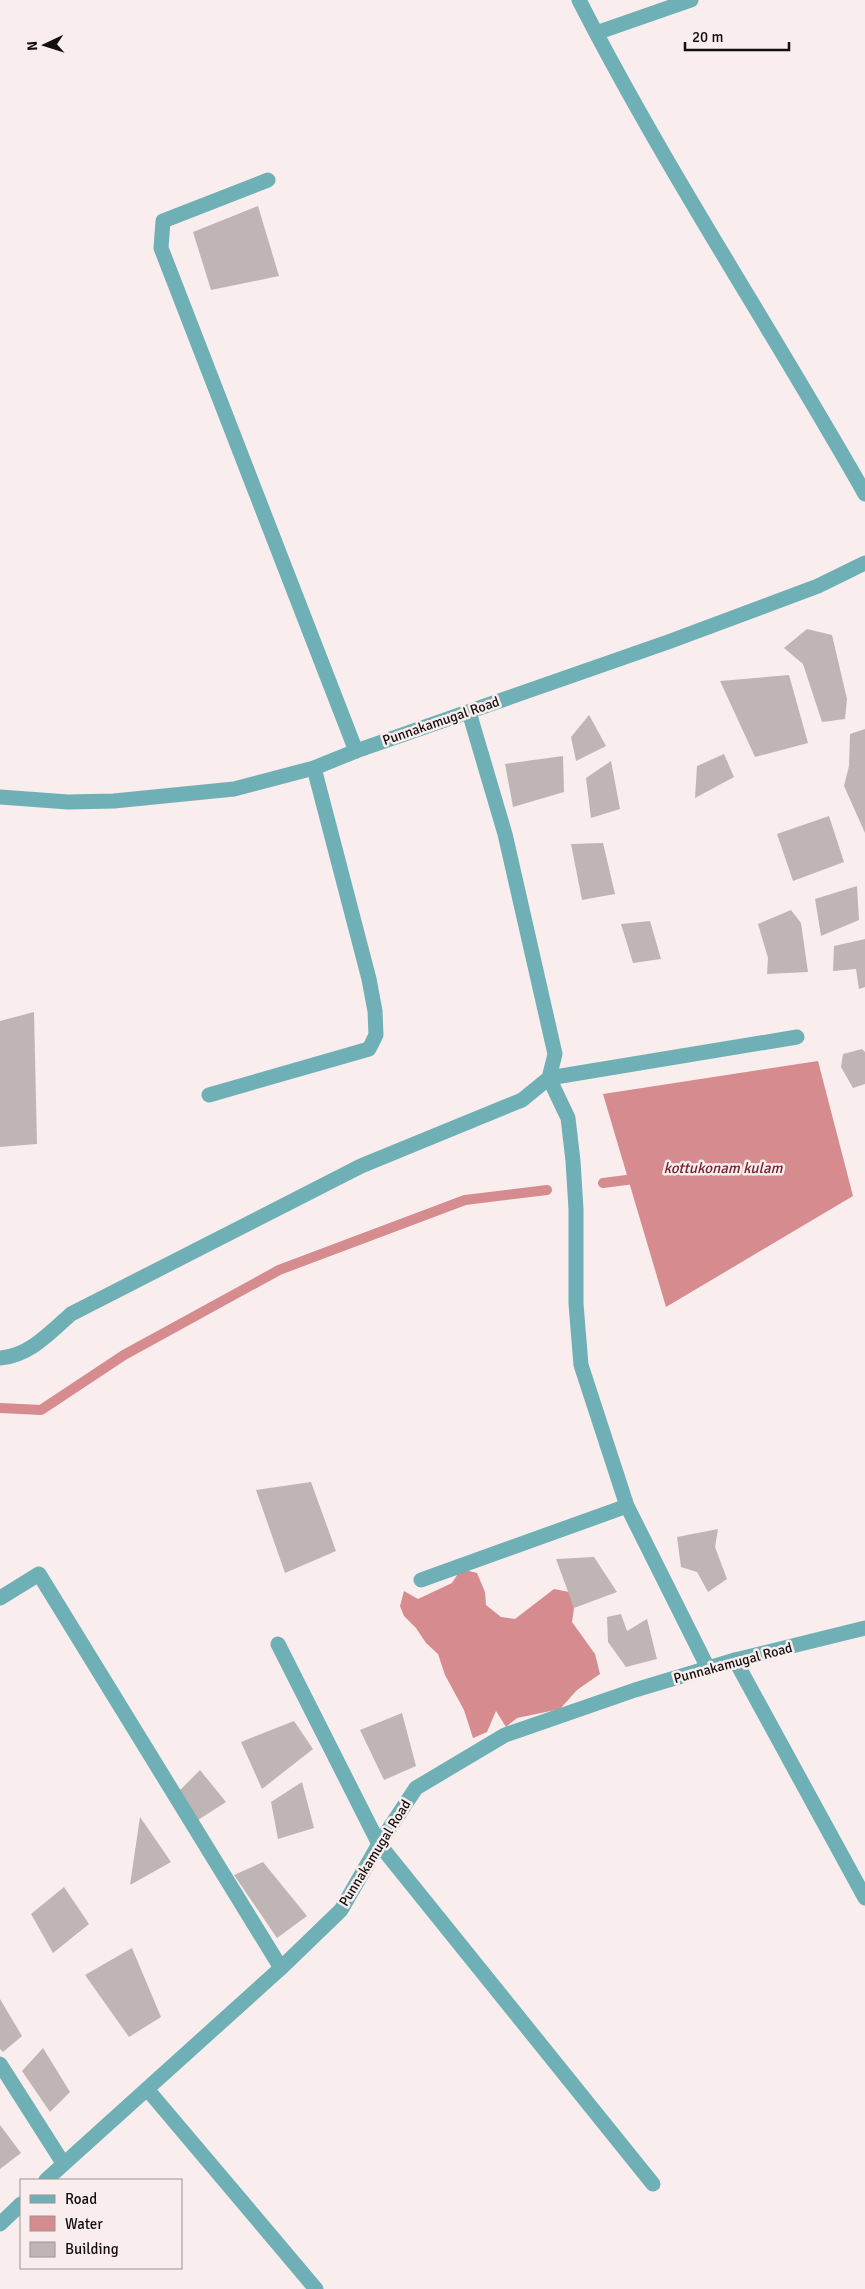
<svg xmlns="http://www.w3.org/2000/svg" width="865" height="2289" font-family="Signika,sans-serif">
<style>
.water{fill:#d68b8e}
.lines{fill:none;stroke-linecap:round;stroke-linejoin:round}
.stream{stroke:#d68b8e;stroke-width:10}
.building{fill:#c0b5b5}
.minor{stroke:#6eb0b6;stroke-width:15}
.tertiary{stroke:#6eb0b6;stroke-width:15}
.labels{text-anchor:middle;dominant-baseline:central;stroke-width:5;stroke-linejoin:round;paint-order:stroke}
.street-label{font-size:14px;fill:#130f0f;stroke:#f9eded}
.water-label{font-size:15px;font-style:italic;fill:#771f2b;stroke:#f9eded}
</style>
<rect width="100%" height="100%" fill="#f9eded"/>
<path class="water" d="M818,1061L853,1196L666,1307L603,1094Z
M461,1569L477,1573L485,1592L486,1605L501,1617L515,1619L554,1589L569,1592L574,1608L572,1622L595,1654L600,1674L577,1690L560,1709L517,1718L506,1727L496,1711L487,1732L473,1738L464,1710L445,1675L438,1654L426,1643L416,1628L404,1616L400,1606L404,1591L418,1599L452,1583Z"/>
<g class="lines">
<path class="stream" d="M603,1183L642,1178
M0,1408L41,1410L124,1355L279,1270L465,1200L547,1190"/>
</g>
<path class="building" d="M258,206L279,276L211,290L193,232Z
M807,629L832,635L847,699L845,719L822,722L803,664L784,648Z
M789,675L808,743L755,757L720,681Z
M589,715L606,746L576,761L571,737Z
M865,729V833L844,786L849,766L850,734Z
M724,754L734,777L695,798L697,766Z
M563,756L564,792L513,807L505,764Z
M611,761L620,809L591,818L586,778Z
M829,816L844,862L793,881L777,834Z
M603,843L615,894L582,900L571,844Z
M857,886L859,920L821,936L815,899Z
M791,910L801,923L808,972L767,974L768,958L758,924Z
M650,921L661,959L633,963L621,924Z
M865,939V987L859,989L856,969L833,971L834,946Z
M34,1012L37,1144L0,1147V1021Z
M862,1049L865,1052V1084L853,1088L841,1067L843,1054Z
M311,1482L336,1551L285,1573L256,1490Z
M718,1529L715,1547L727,1579L708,1592L697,1572L681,1567L677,1537Z
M594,1557L617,1592L574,1608L556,1559Z
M621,1614L627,1631L647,1619L657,1659L626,1667L608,1642L607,1617Z
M402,1713L416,1766L384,1780L360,1730Z
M294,1721L313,1749L262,1789L241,1742Z
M200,1770L226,1802L198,1820L179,1791Z
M302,1782L314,1828L278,1839L271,1802Z
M140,1817L171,1862L130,1885Z
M263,1862L307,1916L277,1938L234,1875Z
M64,1887L89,1924L53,1953L31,1914Z
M132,1948L161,2017L129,2037L85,1975Z
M0,1999L22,2036L3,2052L0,2049Z
M43,2048L70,2092L50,2112L22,2071Z
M0,2125L21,2153L0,2169Z"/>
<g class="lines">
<path class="minor" d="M579,0C666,170 771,328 865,494
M596,33L691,0
M268,180L163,221L161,248L356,751
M209,1095L369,1049L376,1035L375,1011L369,979L314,768
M0,1358C29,1356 51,1332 71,1314L361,1166L522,1100L549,1078L555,1054L505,834L469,712
M421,1580L627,1506
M0,1598L39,1574L281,1968
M278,1644L379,1844L653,2184
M735,1660L865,1898
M708,1668L627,1506L581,1365L576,1304V1209L573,1161L568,1118L549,1078L797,1037
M0,2064L63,2163
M147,2089L316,2289"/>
<path class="tertiary" d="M0,797L68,802L114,801L234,789L314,768L356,751L668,642L818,586L865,563
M46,2180L281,1968L341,1910L379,1844L416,1788L505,1735L635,1690L735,1660L865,1628
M0,2224L21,2204"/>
</g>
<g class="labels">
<g class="street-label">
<text transform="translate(441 721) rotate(-19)">Punnakamugal Road</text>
<text transform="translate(733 1663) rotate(-15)">Punnakamugal Road</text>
<text transform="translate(375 1853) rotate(-58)">Punnakamugal Road</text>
</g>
<g class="water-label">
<text x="723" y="1168">kottukonam kulam</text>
</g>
</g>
<rect x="20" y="2179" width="162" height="90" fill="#f9eded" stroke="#9d9494"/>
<rect x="30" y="2195" width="25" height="8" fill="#6eb0b6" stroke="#9d9494"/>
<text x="65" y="2204" font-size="15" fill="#130f0f">Road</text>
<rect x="30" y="2216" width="25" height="15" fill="#d68b8e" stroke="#9d9494"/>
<text x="65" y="2229" font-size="15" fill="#130f0f">Water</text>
<rect x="30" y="2242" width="25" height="15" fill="#c0b5b5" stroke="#9d9494"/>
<text x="65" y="2254" font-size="15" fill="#130f0f">Building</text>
<g transform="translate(45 45) rotate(266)" stroke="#f9eded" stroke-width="4" paint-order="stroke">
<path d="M0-4L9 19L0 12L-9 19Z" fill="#130f0f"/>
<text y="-8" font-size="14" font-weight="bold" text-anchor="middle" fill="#130f0f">N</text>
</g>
<path d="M685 42v8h104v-8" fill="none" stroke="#130f0f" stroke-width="2.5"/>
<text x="692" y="42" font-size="15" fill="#130f0f" stroke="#f9eded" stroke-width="4" paint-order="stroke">20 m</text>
</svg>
